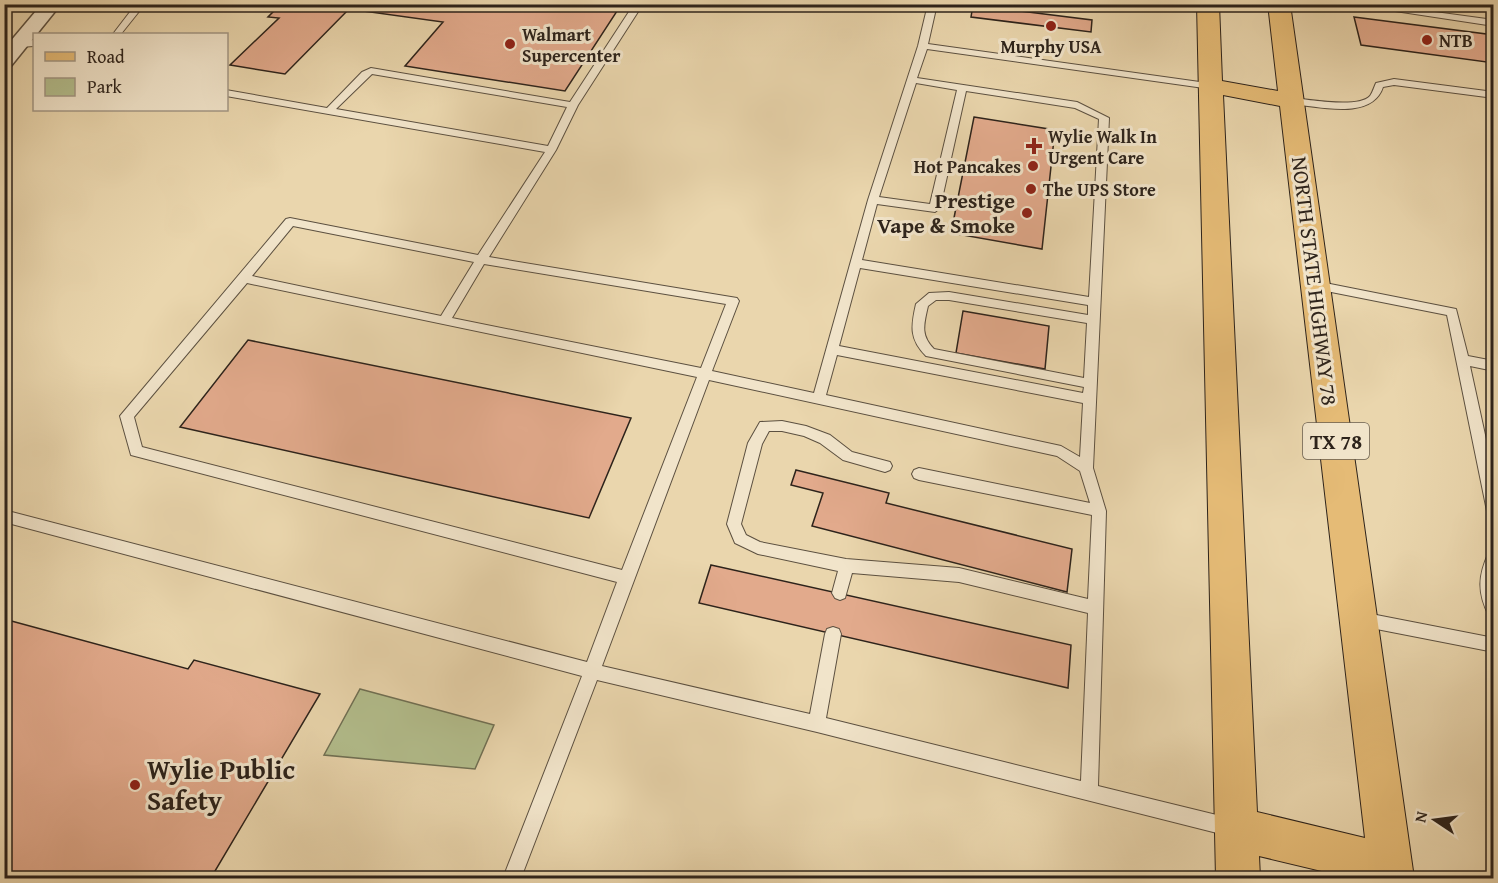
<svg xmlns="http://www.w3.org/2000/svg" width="1498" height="883" font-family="'Gentium Book Plus',serif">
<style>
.green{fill:#b3be8d;stroke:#707054;stroke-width:1.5}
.building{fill:#e2aa8c;stroke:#2d231b;stroke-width:1.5}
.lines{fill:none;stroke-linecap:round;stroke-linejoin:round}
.lane-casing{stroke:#5c5040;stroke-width:2}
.street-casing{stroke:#5c5040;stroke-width:3}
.primary-casing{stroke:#2d231b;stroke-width:2}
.lane{fill:#f1e4ca;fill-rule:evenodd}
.street{fill:#f1e4ca;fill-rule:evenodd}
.primary{fill:#e5bb76;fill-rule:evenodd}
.poi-dot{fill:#8f2418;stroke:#f1e4ca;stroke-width:2}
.labels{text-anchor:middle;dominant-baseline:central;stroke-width:6;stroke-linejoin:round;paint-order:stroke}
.far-poi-label{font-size:18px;font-weight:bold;fill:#2d231b;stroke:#f1e4ca;text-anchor:start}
.shield{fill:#f1e4ca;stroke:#685d50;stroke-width:1.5}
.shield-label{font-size:21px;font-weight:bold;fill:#2d231b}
.poi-label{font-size:22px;font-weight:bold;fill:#2d231b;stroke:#f1e4ca;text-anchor:end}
.street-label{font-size:22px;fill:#2d231b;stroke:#f1e4ca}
.near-poi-label{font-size:27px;font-weight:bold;fill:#2d231b;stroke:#f1e4ca;text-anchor:start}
</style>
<rect width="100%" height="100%" fill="#ead6ad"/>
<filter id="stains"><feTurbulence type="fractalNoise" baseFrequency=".00333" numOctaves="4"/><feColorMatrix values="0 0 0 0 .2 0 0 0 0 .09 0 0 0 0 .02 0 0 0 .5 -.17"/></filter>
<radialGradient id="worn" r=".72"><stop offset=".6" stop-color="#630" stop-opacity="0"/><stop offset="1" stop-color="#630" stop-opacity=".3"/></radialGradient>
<path class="green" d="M360,689L494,725L475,769L324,755Z"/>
<path class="building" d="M281,4H618L621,5L565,91L405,66L443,22L349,9L285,74L230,65L279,18L268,17Z
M973,5L1092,20L1091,32L971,17Z
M1354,17L1494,35V63L1361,45Z
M974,117L1055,130L1042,249L951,233Z
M963,311L1049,326L1045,369L956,353Z
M248,340L631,418L589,518L180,427Z
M796,470L889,493L886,503L1072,549L1067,592L812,526L823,493L791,485Z
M711,565L1071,645L1068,688L699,603Z
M4,619L188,669L194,660L320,694L212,876L220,878H4Z"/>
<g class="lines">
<defs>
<path id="lane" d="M136,4H145L121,34H113Z
M634,4H643L578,105L556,150L489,257L737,298L739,301L712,371L814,393L868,200L918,46L928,4H937L928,44L1214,84V88L1211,89L927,49L917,78L1077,102L1109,118L1093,468L1106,511L1098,786L1233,819L1239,822L1242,828L1239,834L1233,837L817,732L597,680L521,878H503L582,676L4,522V510L587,662L617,582L131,455L120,416L286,219L290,218L478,255L545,152L226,96V90L327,108L362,72L371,68L570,102ZM372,74L567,107L548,146L336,109ZM916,83L957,90L930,204L879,197ZM966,91L1075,108L1099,119L1089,297L862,260L877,204L935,212L940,208ZM293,226L474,262L441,316L252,276ZM484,264L726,304L701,368L452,318ZM860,268L1088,305V315L949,292L929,293L916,304C911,326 909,339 926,356L1084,387L1083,393L839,346ZM247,283L697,377L622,570L142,447L134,417ZM936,300H949L1087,323L1084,378L934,349C920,335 924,324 928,306ZM837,355L1083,403L1080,457L1061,446L826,395ZM709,380L1057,456L1080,471L1090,503L919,468L914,470L912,474L914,478L919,480L1092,515L1088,599L959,568L846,559L760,542L746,535L741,524L762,444L769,431H782L804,436L820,443L843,460L885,472L890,470L892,466L890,462L852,452L830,435L806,426L782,421L760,422L748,443L727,524L735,543L758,554L838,571L832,593L835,598L840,600L845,598L852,573L959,582L1088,613L1081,781L826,718L841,634L839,629L833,627L827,629L825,634L810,714L602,666Z
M1107,4H1116L1111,10L1108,9Z
M1349,4H1376L1494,20V26Z
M34,40V46L19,47L14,44L19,41Z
M1394,79L1494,92V98L1394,85L1383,87C1372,121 1318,106 1291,104L1286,101L1291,98C1308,99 1358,109 1370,96C1373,92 1374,87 1376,83Z
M1315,281L1456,309L1468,356L1494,361V371L1470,366L1494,476V517L1489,515L1487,511L1447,315L1311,288L1309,285Z
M1494,551V618L1489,616C1477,592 1478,576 1489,552Z
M1361,612L1494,638V652L1361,626L1356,624L1353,619L1356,614Z"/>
<path id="street" d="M42,4H61L11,66L4,68V49Z"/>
<path id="primary" d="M1197,4H1219L1222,81L1278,91L1268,4H1290L1414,878H1351L1259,856L1260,878H1216ZM1223,95L1280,106L1365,838L1257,812Z"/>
</defs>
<use href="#lane" class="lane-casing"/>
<use href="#street" class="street-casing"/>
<use href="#primary" class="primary-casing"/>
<use href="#lane" class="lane"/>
<use href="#street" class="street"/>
<use href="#primary" class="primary"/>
</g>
<g class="poi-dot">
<circle cx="1051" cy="26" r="6"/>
<circle cx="1427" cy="40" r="6"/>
<circle cx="510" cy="44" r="6"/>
<path d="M1031 137h6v6h6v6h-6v6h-6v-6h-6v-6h6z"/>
<circle cx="1033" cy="166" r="6"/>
<circle cx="1031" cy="189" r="6"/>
<circle cx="1027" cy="213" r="6"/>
<circle cx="135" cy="785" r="6"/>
</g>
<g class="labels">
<g class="far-poi-label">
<text x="522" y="34">Walmart<tspan x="522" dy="21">Supercenter</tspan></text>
<text x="1439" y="40">NTB</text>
<text x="1051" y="46" text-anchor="middle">Murphy USA</text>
<text x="1048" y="136">Wylie Walk In<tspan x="1048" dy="21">Urgent Care</tspan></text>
<text x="1021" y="166" text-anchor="end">Hot Pancakes</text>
<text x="1043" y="189">The UPS Store</text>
</g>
<rect class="shield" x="1303" y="423" width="66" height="36" rx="4.5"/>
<g class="shield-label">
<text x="1336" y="441">TX 78</text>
</g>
<g class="poi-label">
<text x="1015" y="200">Prestige<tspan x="1015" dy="25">Vape &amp; Smoke</tspan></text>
</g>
<g class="street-label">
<text transform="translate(1315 281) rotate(83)">NORTH STATE HIGHWAY 78</text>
</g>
<g class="near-poi-label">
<text x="147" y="769">Wylie Public<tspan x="147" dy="31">Safety</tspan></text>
</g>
</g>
<rect width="1498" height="883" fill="none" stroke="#ead6ad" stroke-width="24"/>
<rect x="6" y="6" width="1486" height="871" fill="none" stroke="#2d231b" stroke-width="3"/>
<rect x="12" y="12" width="1474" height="859" fill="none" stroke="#2d231b" stroke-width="1.5"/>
<rect x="33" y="33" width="195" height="78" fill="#f1e4ca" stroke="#a39784" stroke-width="1.5"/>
<rect x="45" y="52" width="30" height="9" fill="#e5bb76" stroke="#a39784" stroke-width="1.5"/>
<text x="87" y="63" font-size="18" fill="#2d231b">Road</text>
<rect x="45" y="78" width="30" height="18" fill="#b3be8d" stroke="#a39784" stroke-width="1.5"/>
<text x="87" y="93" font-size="18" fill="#2d231b">Park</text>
<g transform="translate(1435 820) rotate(283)" stroke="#f1e4ca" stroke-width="4.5" paint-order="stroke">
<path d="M0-4.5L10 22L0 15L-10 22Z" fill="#2d231b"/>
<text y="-9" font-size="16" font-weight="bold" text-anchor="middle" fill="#2d231b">N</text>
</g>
<rect width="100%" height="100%" filter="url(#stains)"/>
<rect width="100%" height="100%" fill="url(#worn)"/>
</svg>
